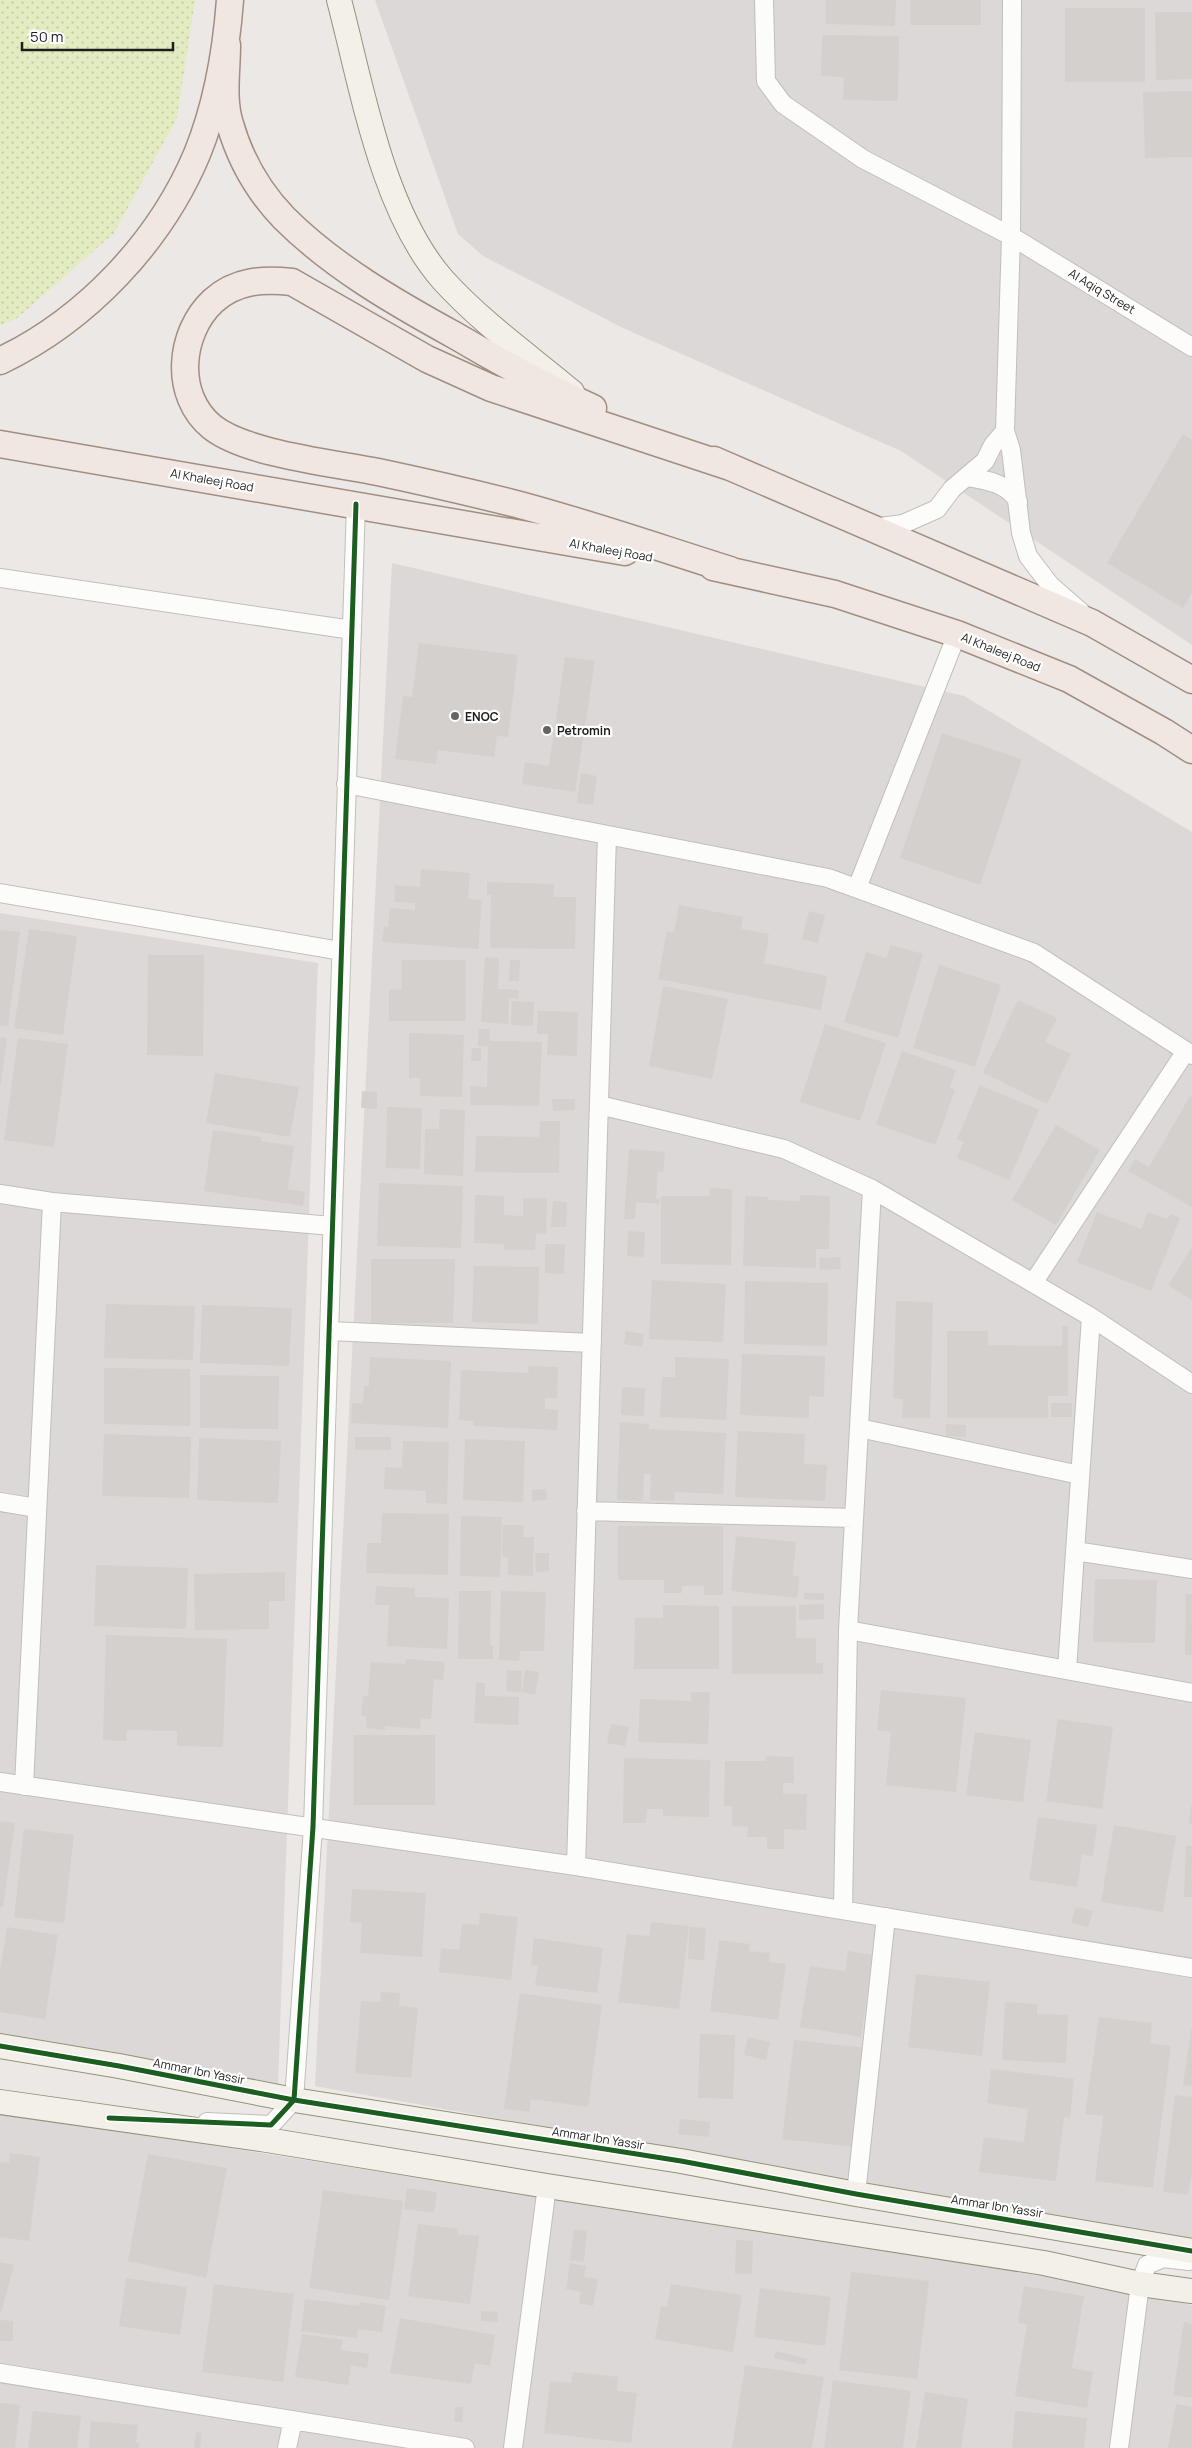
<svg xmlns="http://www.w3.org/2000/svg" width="1192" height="2448" font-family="Manrope,sans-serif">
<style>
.residential{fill:#dbd8d7}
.grass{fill:url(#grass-dots)}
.building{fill:#d4d0cd}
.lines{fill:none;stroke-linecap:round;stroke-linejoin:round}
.street-casing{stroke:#c1bfbe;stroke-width:20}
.secondary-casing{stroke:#96917c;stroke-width:26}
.primary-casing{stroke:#a28e81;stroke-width:29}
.street{stroke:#fcfcfb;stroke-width:18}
.secondary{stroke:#f3f0e9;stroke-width:24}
.primary{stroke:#f0e7e3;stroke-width:26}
.cycleway-casing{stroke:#fff;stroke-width:8}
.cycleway{stroke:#1b5e20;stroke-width:5}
.poi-dot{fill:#656463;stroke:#fff;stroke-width:2}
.labels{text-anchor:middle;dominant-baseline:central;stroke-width:4.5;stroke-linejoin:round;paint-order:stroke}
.street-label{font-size:12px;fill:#1d1d1d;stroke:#fff}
.poi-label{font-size:12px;font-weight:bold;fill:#1d1d1d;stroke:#fff;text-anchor:start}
</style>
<defs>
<pattern id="grass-dots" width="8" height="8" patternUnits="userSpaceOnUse" patternTransform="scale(1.25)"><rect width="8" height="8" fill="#e3ebc1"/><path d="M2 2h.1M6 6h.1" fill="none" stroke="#c2c9a5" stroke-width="1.8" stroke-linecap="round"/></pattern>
</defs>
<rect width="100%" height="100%" fill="#ece8e5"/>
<path class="residential" d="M375,0H1192V645L901,451L623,328L483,256L458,234Z
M392,563L964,696L1192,832V2242L315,2086Z
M0,913L318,963L278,2085L0,2042Z
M0,2112L1118,2288L1192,2305V2448H0Z"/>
<path class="grass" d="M0,0H195L177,118L114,233L16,319L0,325Z"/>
<path class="building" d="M826,0H896L895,26L826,24Z
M910,0H981V25H910Z
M1065,8H1145V82H1065Z
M1155,12H1192V79L1156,80Z
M822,35L899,36L898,101L843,100L844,77L821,76Z
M1192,91V157L1145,158L1143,92Z
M1183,434L1192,440V593L1183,608L1107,563Z
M419,643L518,655L508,737L497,736L494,757L438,750L436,764L395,759L403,696L412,697Z
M565,657L595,661L575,792L522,784L525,762L549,766Z
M942,733L1022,759L980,885L900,858Z
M581,773L597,776L593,805L577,803Z
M421,869L470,873L468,899L482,900L478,949L382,942L384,927H388L390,908L415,910V903L394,902L395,885L420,887Z
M487,882L554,884V897H576L575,949L490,948L491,895H487Z
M679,905L743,917L741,929L769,934L764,963L827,976L821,1010L658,979L667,931L674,932Z
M809,911L825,915L818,943L802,939Z
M29,929L77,936L63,1035L14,1028Z
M0,930L20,932L8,1026L0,1025Z
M891,945L923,954L898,1038L844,1022L866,952L886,958Z
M148,955H204L203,1056L147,1055Z
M485,957L499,958L498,989L519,990L518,999L509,998L508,1024L481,1022Z
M402,960H466V1021H389V990L402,989Z
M510,960H520L519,981H509Z
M939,965L1001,985L975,1067L913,1048Z
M663,986L728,999L712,1079L649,1066Z
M1018,1000L1057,1018L1045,1042L1071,1054L1047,1104L983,1073Z
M512,1001L534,1002L533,1026L511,1025Z
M538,1011L578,1012L577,1056L547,1055L548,1034H537Z
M825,1024L886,1043L860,1121L800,1102Z
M478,1029H490V1041L542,1042L539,1106L470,1105V1086L487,1087L488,1046H478Z
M409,1033L464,1035L462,1097L420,1096V1078H409Z
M0,1037L7,1038L1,1084H0Z
M18,1038L68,1044L54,1147L4,1140Z
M472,1048H481V1061H471Z
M902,1051L956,1070L949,1088L955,1090L935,1145L876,1124Z
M215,1073L299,1087L290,1137L206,1123Z
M980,1085L1039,1110L1009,1180L957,1158L964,1142L957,1139Z
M362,1091L377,1092V1109L361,1108Z
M1190,1096L1192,1097V1207L1128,1171L1135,1159L1149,1167Z
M552,1099H575V1110L553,1111Z
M387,1107L422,1108L420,1169L386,1168Z
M440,1109L465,1110L463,1176L424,1174L425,1129H439Z
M540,1121H560L559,1173L475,1172L476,1136L539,1137Z
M1056,1125L1100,1150L1056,1225L1012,1200Z
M213,1130L261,1137V1141L294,1146L288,1189L305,1192L303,1206L204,1191Z
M629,1149L665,1152L663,1172L658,1171L656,1199H660L659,1204L636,1202L635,1219H624Z
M379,1183L463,1186L461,1248L377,1246Z
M710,1188L732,1189L731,1265L661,1264V1196H710Z
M475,1195L504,1196V1215L523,1216V1198H547L546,1234L536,1233L535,1250H504V1244L474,1243Z
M800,1195L830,1196L829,1249H816V1268L743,1266L745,1196L768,1197V1200L800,1201Z
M553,1201L567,1202L566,1227H551Z
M1097,1212L1141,1229L1148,1212L1168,1219L1170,1214L1180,1218L1151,1291L1077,1262Z
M628,1231L645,1232L644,1257L627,1256Z
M545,1244H565L564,1274L545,1273Z
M1192,1247V1300L1168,1285Z
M840,1257L841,1269L820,1270L819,1258Z
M371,1259H455L453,1323H371Z
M474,1266L539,1267L538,1324L472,1322Z
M652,1280L726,1284L723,1342L649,1339Z
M745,1281L828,1283L827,1346L744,1344Z
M896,1301L933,1302L930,1418H902L903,1399L893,1398Z
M106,1304L195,1306L193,1360L104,1358Z
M202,1305L292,1308L289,1366L200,1363Z
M1062,1326H1068V1396H1048V1418H947V1331H988V1345L1062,1346Z
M626,1331L644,1334L642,1347L624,1344Z
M742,1354L825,1356L824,1397L809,1396V1418L740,1415Z
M370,1357L451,1361L448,1428L351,1423L352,1403L363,1404L364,1386H369Z
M675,1357L729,1359L726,1420L660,1417L662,1377H675Z
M529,1366L558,1367L557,1398H545V1409L558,1410L557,1430L473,1426V1421L459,1420L461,1370L528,1373Z
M104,1368L190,1369V1426L104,1424Z
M200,1375L279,1376L278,1429L200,1428Z
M622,1387L645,1388L644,1416L621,1415Z
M1051,1403H1072V1417H1051Z
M620,1422L649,1424V1429L726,1433L723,1494L675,1492L674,1501L650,1500L651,1474H644L643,1501L617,1500Z
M946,1424L966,1425V1437L946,1436Z
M738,1431L805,1434L804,1464L827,1465L825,1501L735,1497Z
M104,1434L191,1437L189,1498L102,1496Z
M355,1437H391V1450H355Z
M199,1438L281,1441L278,1503L197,1500Z
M465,1439L525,1441L523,1502L463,1500Z
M403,1441L449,1442L447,1504L426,1503V1491L384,1489L385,1467L402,1468Z
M546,1489L547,1500L532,1501V1490Z
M382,1513L449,1514L448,1575L366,1573L367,1543H381Z
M461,1516L502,1517L500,1577L460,1576Z
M503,1525H524L523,1537H534L533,1576L508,1575V1557H502Z
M618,1526H723V1595H704V1586H682V1593H664V1580H618Z
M736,1536L796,1542L793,1576H799L797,1598L731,1591Z
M535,1553H549V1571L536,1572Z
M96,1565L188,1568L186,1629L94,1626Z
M285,1572V1601H269V1629L195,1630L194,1574Z
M1095,1579L1157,1580L1155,1643L1093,1642Z
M376,1586L415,1588V1597L449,1598L447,1649L387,1646L389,1605H375Z
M459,1591H491L490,1645H493V1659H458Z
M501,1591L546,1592L544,1651H520L519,1661L499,1660Z
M804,1593H824V1600L804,1599Z
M1186,1594H1192V1655H1185Z
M824,1604V1619L799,1620V1605Z
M663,1605L719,1606V1669H634L635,1618H663Z
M732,1606H796V1638H816V1663H823V1674H732Z
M106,1635L227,1639L223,1747L177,1746V1731L127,1730L126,1741L103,1740Z
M406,1659L445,1662L443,1680L434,1679L431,1719L421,1718L420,1729L385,1726V1730L366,1728V1716H361L363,1696H368L371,1662L405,1664Z
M507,1670L522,1671L521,1692L506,1691Z
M525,1670L539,1672L535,1695L522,1692Z
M476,1683H485V1696L519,1697L518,1725L474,1723Z
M881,1690L966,1698L956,1792L886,1785L891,1732L877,1730Z
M691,1692H710L708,1744L638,1742L640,1699L691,1701Z
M1058,1719L1113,1727L1102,1809L1046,1801Z
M611,1724L629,1727L625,1746L607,1743Z
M975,1732L1031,1740L1023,1802L966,1795Z
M354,1735H435V1805H354Z
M766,1756L794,1757V1783H783V1794H807L806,1830L784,1829V1849H767V1837H747L748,1827L732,1826V1806H724L725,1761H766Z
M624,1758L710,1760L709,1817L663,1816V1809H647L646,1823H623Z
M1191,1806H1192V1824H1189Z
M1038,1817L1097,1825L1093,1856L1082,1854L1077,1887L1029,1880Z
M0,1821L15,1823L3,1907H0Z
M1114,1825L1176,1836L1163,1912L1101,1902Z
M24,1829L74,1835L64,1923L14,1917Z
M1186,1846H1192V1897H1184Z
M352,1889L426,1893L422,1957L360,1953L362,1923L350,1922Z
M1076,1907L1093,1911L1088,1927L1071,1923Z
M480,1913L518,1917L511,1980L439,1972L441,1948L459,1950L462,1923L479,1925Z
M651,1922L689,1926L679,2009L618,2002L627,1934L649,1936Z
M7,1927L58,1935L45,2019L0,2012V1972Z
M690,1927L706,1928L704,1960L688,1959Z
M534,1938L603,1948L597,1993L535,1985L538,1966L531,1965Z
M719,1940L750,1944L749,1951L770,1953L769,1962L786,1964L778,2020L710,2011Z
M848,1951L873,1955L861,2037L800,2027L810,1966L845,1971Z
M916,1974L990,1982L982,2056L908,2047Z
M381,1992L400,1993L399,2006L418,2008L411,2078L355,2073L361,2001L380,2002Z
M520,1993L602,2005L588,2107L531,2099L529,2112L504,2109Z
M1005,2002L1037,2004V2014L1068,2015L1066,2063L1002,2060Z
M1099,2017L1152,2023L1150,2043L1171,2046L1153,2188L1095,2181L1103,2116L1085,2114Z
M1191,2030H1192V2086L1183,2085Z
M700,2034L735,2035L733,2099L698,2098Z
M748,2037L770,2042L766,2060L744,2055Z
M794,2040L866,2048L855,2147L782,2139Z
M991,2069L1074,2079L1070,2118L1064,2117L1056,2181L979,2172L984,2137L1024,2142L1028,2109L987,2103Z
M1175,2095L1192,2097V2172L1188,2195L1163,2192Z
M680,2119L710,2122L709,2137L678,2134Z
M10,2153L40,2157L29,2241L0,2237V2162L9,2163Z
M148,2154L227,2168L206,2278L128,2261Z
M407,2188L437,2192L434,2213L404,2209Z
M323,2190L403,2201L389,2300L309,2288Z
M418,2224L458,2229V2234L479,2236L470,2304L408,2296Z
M574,2230L587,2231L584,2262L570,2260Z
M736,2240L753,2241L752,2274H735Z
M0,2262L14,2265L1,2313H0Z
M570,2263L586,2266L584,2277L598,2279L593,2306L579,2303L581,2292L566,2289Z
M851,2272L929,2281L917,2379L839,2370Z
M126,2278L187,2287L180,2335L119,2326Z
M214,2284L294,2294L283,2382L202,2372Z
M671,2284L742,2295L733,2352L655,2339L661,2306L667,2307Z
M1024,2286L1084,2296L1072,2368L1093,2372L1087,2408L1015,2396L1027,2324L1018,2323Z
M760,2288L831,2297L825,2346L754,2337Z
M305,2299L359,2306L360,2302L386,2306L382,2332L358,2329L357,2338L301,2331Z
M481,2311L498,2312V2322L481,2321Z
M400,2318L495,2335L490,2366L475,2363L471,2384L390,2373Z
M0,2320L13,2321V2341H0Z
M1184,2322L1192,2324V2398L1173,2395Z
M302,2334L343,2340L341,2350L369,2354L367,2368L351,2365L348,2385L295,2377Z
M776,2351L807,2359L805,2365L774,2358Z
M745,2365L824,2377L812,2448H732Z
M573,2372L618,2377L617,2391L637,2393L631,2443L544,2433L550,2381L571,2383Z
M833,2380L911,2391L903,2448H824Z
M925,2392L968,2399L961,2448H916Z
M0,2403L20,2405L15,2448H0Z
M1176,2404L1192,2407V2448H1168Z
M455,2407H463L462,2422H454Z
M33,2411L81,2416L77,2448H28Z
M1015,2411L1087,2418L1084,2448H1012Z
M91,2421L138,2425L136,2443H139V2448H89Z
M196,2432L202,2433L200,2448H194Z"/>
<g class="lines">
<defs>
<path id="street" d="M764,0L766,81L783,104L863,159L1011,236L1192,347
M1012,0L1011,236L1005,431L1011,450L1021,533L1028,556L1050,585L1081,612
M968,477C987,480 1009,484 1018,502
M873,528L903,524L937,509L952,489L985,461L993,445L1005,431
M0,578L352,630
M346,784L828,878L1034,953L1192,1055
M857,888L957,634
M0,893L341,951
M599,1105L784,1149L872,1189L1091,1317L1192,1384
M0,1194L52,1202L332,1226
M1033,1283L1186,1051
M329,1331L592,1343
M859,1428L1080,1475
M0,1502L37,1508
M586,1511L854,1518
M1075,1551L1192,1569
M848,1630L1192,1693
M1067,1670L1091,1317
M0,1782L576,1866L1192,1968
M24,1786L52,1202
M576,1866L607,835
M843,1910L848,1630L872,1189
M207,2122L271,2125L294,2100L313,1827L356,504
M856,2194L886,1917
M0,2373L465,2448
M287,2448L293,2420
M513,2448L547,2186
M1119,2448L1140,2284L1147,2265L1163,2258L1189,2261"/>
<path id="secondary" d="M339,0C362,87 382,211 443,280C481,322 529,356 572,392
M0,2046L119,2066L294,2100L681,2161L856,2194L1192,2251
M0,2102L267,2140L547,2186L1044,2263L1140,2284L1192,2291"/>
<path id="primary" d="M227,45C227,70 222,100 230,124C240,159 259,192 284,218C333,267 396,303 456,336C500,362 546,387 593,408
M0,361C86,320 160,242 197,154C217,105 226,53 230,0
M0,444L625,552
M714,460L1092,623L1192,680
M730,467L491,388L427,359L292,282C263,279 236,280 213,301C179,333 173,395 212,427C246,454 333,463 378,472C425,482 473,493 520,505C591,524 660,548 730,570
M713,567L835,594L957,634L1069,679L1164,732L1192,750"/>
</defs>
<use href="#street" class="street-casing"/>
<use href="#secondary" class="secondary-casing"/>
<use href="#primary" class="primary-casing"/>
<use href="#street" class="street"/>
<use href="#secondary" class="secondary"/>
<use href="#primary" class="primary"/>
<defs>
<path id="cycleway" d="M0,2046L119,2066L294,2100L681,2161L856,2194L1192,2251
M109,2118L271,2125L294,2100L313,1827L356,504"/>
</defs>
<use href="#cycleway" class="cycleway-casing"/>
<use href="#cycleway" class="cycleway"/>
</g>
<g class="poi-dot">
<circle cx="455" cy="716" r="5"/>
<circle cx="547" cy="730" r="5"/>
</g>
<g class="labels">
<g class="street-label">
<text transform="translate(1102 291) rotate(31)">Al Aqiq Street</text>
<text transform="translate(212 480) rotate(10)">Al Khaleej Road</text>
<text transform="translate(611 550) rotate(10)">Al Khaleej Road</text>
<text transform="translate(1001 652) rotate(22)">Al Khaleej Road</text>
<text transform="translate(199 2071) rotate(11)">Ammar Ibn Yassir</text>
<text transform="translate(598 2138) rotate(9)">Ammar Ibn Yassir</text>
<text transform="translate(997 2206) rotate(9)">Ammar Ibn Yassir</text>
</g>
<g class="poi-label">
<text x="465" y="716">ENOC</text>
<text x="557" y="730">Petromin</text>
</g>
</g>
<path d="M22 42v8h151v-8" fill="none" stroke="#1d1d1d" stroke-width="2.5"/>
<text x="30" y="42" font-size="15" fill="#1d1d1d" stroke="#ffffff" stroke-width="4" paint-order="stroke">50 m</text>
</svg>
